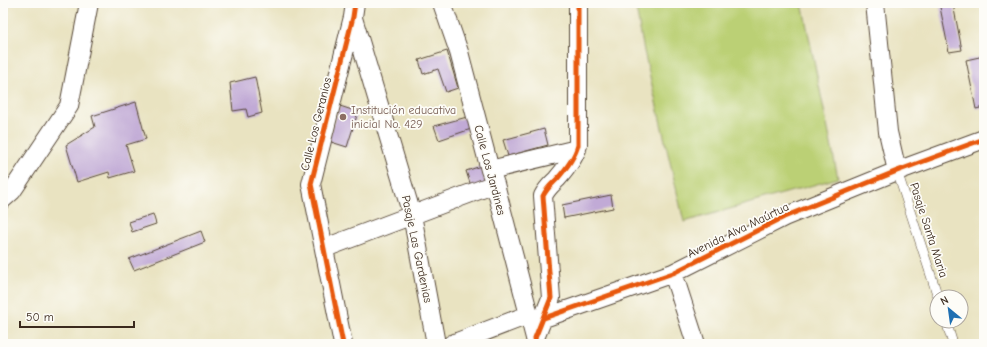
<svg xmlns="http://www.w3.org/2000/svg" width="987" height="347" font-family="'Comic Neue',sans-serif">
<style>
.green{fill:#bbd074;stroke:#7b7d49}
.building{fill:#c1aad6}
.lines{fill:none;stroke-linecap:round;stroke-linejoin:round}
.service-casing{stroke:#554636;stroke-width:10}
.minor-casing{stroke:#554636;stroke-width:20}
.service{stroke:#fff;stroke-width:9}
.minor{stroke:#fff;stroke-width:18}
.cycleway-casing{stroke:#fdfcf7;stroke-width:8}
.cycleway{stroke:#e8590c;stroke-width:5}
.education-dot{fill:#8d6e63;stroke:#fdfcf7;stroke-width:1.5}
.labels{text-anchor:middle;dominant-baseline:central;stroke-width:3.5;stroke-linejoin:round;paint-order:stroke}
.education-label{font-size:12px;fill:#785e54;stroke:#fdfcf7;text-anchor:start}
.street-label{font-size:12px;fill:#3b2a1e;stroke:#fdfcf7}
</style>
<rect width="100%" height="100%" fill="#fdfcf7"/>
<filter id="ink" filterUnits="userSpaceOnUse"><feTurbulence type="fractalNoise" baseFrequency=".025" numOctaves="2"/><feDisplacementMap in="SourceGraphic" scale="8" xChannelSelector="R" yChannelSelector="G"/><feConvolveMatrix kernelMatrix="1 2 1 2 8 2 1 2 1" color-interpolation-filters="sRGB"/></filter>
<filter id="wash" filterUnits="userSpaceOnUse"><feTurbulence type="fractalNoise" baseFrequency=".012" numOctaves="4" result="noise"/><feDisplacementMap in="SourceGraphic" scale="16" xChannelSelector="R" yChannelSelector="G"/><feGaussianBlur stdDeviation="0.9" result="paint"/><feColorMatrix in="noise" values="0 0 0 0 0 0 0 0 0 0 0 0 0 0 0 0 0 1.4 0 .05"/><feComposite in="paint" operator="in"/></filter>
<g filter="url(#wash)">
<rect width="100%" height="100%" fill="#e9e3c1"/>
<path class="green" d="M635,3H802L838,178L684,222L644,51Z"/>
<g id="blocks">
<path class="building" d="M953,4L962,50L949,52L940,7Z
M447,51L458,88L446,92L438,69L423,74L419,60Z
M984,56V107L976,109L966,60Z
M255,77L262,113L248,117L246,109L233,111L230,83Z
M136,102L146,139L126,145L134,171L110,178L109,172L77,182L66,145L95,127L92,116Z
M340,106L358,112L347,147L328,141Z
M467,117L471,129L439,140L434,126Z
M544,129L548,145L508,156L503,140Z
M481,166L487,187L473,192L466,171Z
M611,195L613,208L564,218L562,205Z
M153,214L156,224L132,232L129,222Z
M201,231L205,242L134,270L129,259Z"/>
</g>
</g>
<g filter="url(#ink)">
<use href="#blocks" fill-opacity="0" stroke="#554636" stroke-width="1"/>
<g class="lines">
<defs>
<path id="service" d="M897,171L938,297
M946,321L953,344"/>
<path id="minor" d="M442,3L459,52L490,170L495,184L535,338
M875,3L888,132L897,171
M353,18L412,215L436,344
M490,170L577,149
M3,199L12,191L69,106L89,3
M325,248L495,184
M673,273L696,344
M544,318L673,273L784,217L897,171L984,139
M343,344L311,184L353,17L355,3
M452,344L528,315
M536,344L535,338L551,298L543,196C547,188 550,186 557,179C565,170 575,157 578,145V3"/>
</defs>
<use href="#service" class="service-casing"/>
<use href="#minor" class="minor-casing"/>
<use href="#service" class="service"/>
<use href="#minor" class="minor"/>
<defs>
<path id="cycleway" d="M544,318L673,273L784,217L897,171L984,139
M343,344L311,184L353,17L355,3
M536,344L535,338L551,298L543,196C547,188 550,186 557,179C565,170 575,157 578,145V3"/>
</defs>
<use href="#cycleway" class="cycleway-casing"/>
<use href="#cycleway" class="cycleway"/>
</g>
</g>
<circle class="education-dot" cx="343" cy="117" r="4"/>
<g class="labels">
<g class="education-label">
<text x="351" y="110">Institución educativa<tspan x="351" dy="14">inicial No. 429</tspan></text>
</g>
<g class="street-label">
<text transform="translate(316 124) rotate(-76)">Calle Los Geranios</text>
<text transform="translate(490 170) rotate(75)">Calle Los Jardines</text>
<text transform="translate(738 230) rotate(-26)">Avenida Alva Maúrtua</text>
<text transform="translate(929 230) rotate(72)">Pasaje Santa Maria</text>
<text transform="translate(417 249) rotate(78)">Pasaje Las Gardenias</text>
</g>
</g>
<rect width="987" height="347" fill="none" stroke="#fdfcf7" stroke-width="16"/>
<g transform="translate(949 309) rotate(331)"><circle r="19" fill="#fdfcf7" stroke="#afa8a0"/>
<path d="M0-3L7 15L0 10L-7 15Z" fill="#1f6fb2"/>
<text y="-6" font-size="11" font-weight="bold" text-anchor="middle" fill="#3b2a1e">N</text>
</g>
<path d="M20 321v6h114v-6" fill="none" stroke="#3b2a1e" stroke-width="2"/>
<text x="26" y="321" font-size="12" fill="#3b2a1e" stroke="#fdfcf7" stroke-width="3" paint-order="stroke">50 m</text>
</svg>
